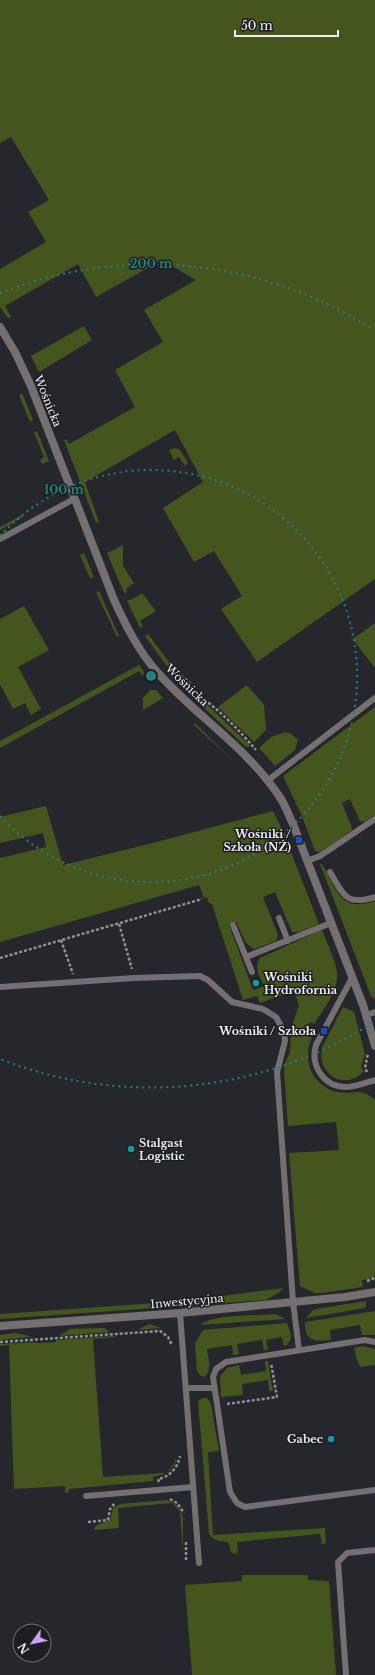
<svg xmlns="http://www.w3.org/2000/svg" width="375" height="1675" font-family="'Libre Baskerville',serif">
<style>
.green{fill:#45551e}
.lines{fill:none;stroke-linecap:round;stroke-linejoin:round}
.path{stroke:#909195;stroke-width:2.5;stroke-dasharray:3 2;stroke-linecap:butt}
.service{stroke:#747071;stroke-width:6}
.minor{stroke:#747071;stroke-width:8}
.tertiary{stroke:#747071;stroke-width:8}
.ring{fill:none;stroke:#25827b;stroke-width:2;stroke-dasharray:2 4}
.transit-dot{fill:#1a4fb4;stroke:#1d1d22;stroke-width:1.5}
.culture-dot{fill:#0f9aa8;stroke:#1d1d22;stroke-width:1.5}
.labels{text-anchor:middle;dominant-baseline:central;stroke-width:3;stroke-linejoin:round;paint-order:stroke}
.street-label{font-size:11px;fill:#efeff3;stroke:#1d1d22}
.poi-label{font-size:11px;font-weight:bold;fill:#efeff3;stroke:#1d1d22;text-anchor:end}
.centre{fill:#25827b;stroke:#1d1d22;stroke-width:2}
.ring-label{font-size:12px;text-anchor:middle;font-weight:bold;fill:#25827b;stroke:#1d1d22;stroke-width:3;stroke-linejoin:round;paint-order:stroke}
</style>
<rect width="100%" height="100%" fill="#26272c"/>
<path class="green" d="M0,0H375V579L257,662L221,609L242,596L214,551L194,562L163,508L203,482L175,430L85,482L99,522L96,523L64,440L66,439L69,444L135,407L115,370L163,342L144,310L196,280L162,260L96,297L78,264L5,306L11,317L8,318L0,307V269L46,242L28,212L49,200L11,137L0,143Z
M84,326L92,340L39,372L31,356Z
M44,386L56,413L54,414L43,387Z
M22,393L33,420L30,422L19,395Z
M37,431L49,461L42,464L40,460L44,457L34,432Z
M176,448L180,450L188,463L185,466L179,457L174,460L169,450Z
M22,515L23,517L0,530V527Z
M123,545V566L134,583L126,589L127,592L124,593L107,553Z
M84,553L94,577L90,578L80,555Z
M99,591L119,636L117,637L96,592Z
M142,593L156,611L140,621L143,626L140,628L127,601L130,599L131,600Z
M24,606L49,650L18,667L41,709L31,715L25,703L13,709L0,684V619Z
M375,623V666L374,667L353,639Z
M148,634L171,665L192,683L188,686L167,666L145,636Z
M139,665L145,674L142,675L139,671L0,748V741Z
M247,685L264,705L266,730L254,742L218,707Z
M150,690H156L163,698L143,710V698Z
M192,694L202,700L251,746L246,747L190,695Z
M375,707V815L364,822L360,821L350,799L342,803L352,828L351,831L320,852L315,851L302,816L283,776Z
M195,723L230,758L194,725Z
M286,732L291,734L298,740L295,750L275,766L259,748L271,737Z
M46,806L63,865L149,844L273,811L271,807L282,829L319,924L299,932H292L275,892L263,897L277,932L278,936L276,941L254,949L246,943L236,922L229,925L253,990L264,986C259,976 254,968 260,958L319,931L322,930C327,944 335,958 337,972C339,990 323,1010 314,1024L310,1022L303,1033L312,1038C301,1060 313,1086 337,1092C353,1095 361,1087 375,1100V1276L371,1279L362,1280L363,1287L322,1293H315L300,1286L289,1153L339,1150L336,1122L288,1126L284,1072L285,1063L290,1052L291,1029L299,1005L294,991L260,1003L257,996L243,1000L212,904L209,903L207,897L204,898L199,885L0,942V858L46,847L43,833L0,843V817Z
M320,864H322C338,890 339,913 375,901V999L371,996Z
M343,1007L354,1012L365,1054L361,1068L364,1071C344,1092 316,1074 322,1047Z
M283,1288L280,1292L266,1300L0,1319V1314L185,1301Z
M366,1301V1306L365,1308L306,1318L312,1311L316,1309Z
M375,1311V1335H362L360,1325L330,1330L331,1340C315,1342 304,1341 305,1322Z
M276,1314L285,1319L200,1325C214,1314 257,1316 276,1314Z
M287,1323C291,1333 294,1341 284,1347L282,1337L266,1340L268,1350H264L262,1340L237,1344L239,1354L233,1355L232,1345L207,1349C208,1358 213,1370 204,1377L201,1376L197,1371L195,1343L203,1330Z
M149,1324L161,1328L137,1330Z
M99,1328H104L110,1332L59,1336L70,1329Z
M15,1333L26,1335L31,1337L0,1340V1335Z
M114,1336L116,1337L93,1339L103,1477L166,1473L175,1462V1459L177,1460C172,1470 165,1475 153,1477V1481L69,1489V1492L65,1493V1486L14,1489L9,1345L0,1346V1344L36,1342L37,1343L56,1342V1340Z
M362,1346L375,1349V1365L360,1367L356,1357L354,1348Z
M265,1361H268L273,1391H269L268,1380L242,1384L243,1395L221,1397L220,1377L227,1368L239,1365L241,1375L266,1371Z
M203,1398H207L211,1404L219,1451L208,1452L213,1535L325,1528L326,1543L322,1544L320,1534L237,1542L238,1552L235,1554L231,1552L228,1542C221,1541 213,1541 209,1534L198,1401Z
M167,1500C176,1503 180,1508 183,1517V1553L180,1511L172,1503L118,1508L119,1528L93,1530L97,1525L110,1520L113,1508L120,1504Z
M242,1575H308V1580L329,1581L336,1675H192L185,1585L242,1581Z"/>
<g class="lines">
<path class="path" d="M196,694C217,707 240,731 256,750
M119,924L132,969
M61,940L73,974
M0,958L202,899
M367,1072L365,1068L368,1053
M367,1281L375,1278
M0,1342L160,1331L168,1337L172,1345
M227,1404L277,1397L271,1363
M159,1482L158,1479C170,1477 178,1467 180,1456
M170,1499L177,1503L184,1513
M88,1522L108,1520L110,1509L115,1503
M186,1542V1562"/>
<path class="service" d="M0,539L74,499
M267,781L375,698
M307,861L320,856L375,819
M330,872C344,895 345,906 375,897
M279,918L288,941
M233,925L252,972
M246,957L331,923
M352,978L316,1045C310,1065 323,1086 345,1087C355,1087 365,1083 375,1080
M0,987L134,978L200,976L208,980L232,1002L263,1009L276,1017L284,1031L285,1041L277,1072L293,1302L299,1350
M366,1015L375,1012
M180,1313L199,1563
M375,1342L365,1340L226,1362L216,1369L213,1377L230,1492L237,1503L245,1507L375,1490
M186,1388H214
M86,1496L193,1487
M346,1675L338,1562L347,1553L375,1550"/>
<path class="minor" d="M0,1326L180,1313L345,1297L375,1292"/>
<path class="tertiary" d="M0,327L15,352L31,386L114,600C126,626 139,652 158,673C197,717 249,749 281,799C286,807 289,816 293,824L363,1005L375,1046"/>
</g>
<g class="ring">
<path d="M0 536A206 206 0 1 1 0 816"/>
<path d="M372 1023A412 412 0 0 1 0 1059M0 293A412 412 0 0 1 372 329"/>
</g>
<g class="transit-dot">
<rect x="295" y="836" width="8" height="8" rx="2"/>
<rect x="320" y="1027" width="8" height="8" rx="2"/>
</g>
<g class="culture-dot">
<circle cx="256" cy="983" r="4"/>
<circle cx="131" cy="1149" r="4"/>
<circle cx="331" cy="1439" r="4"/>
</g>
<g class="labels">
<g class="street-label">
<text transform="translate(48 401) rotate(68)">Wośnicka</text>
<text transform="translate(187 685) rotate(44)">Wośnicka</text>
<text transform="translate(187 1301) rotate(-5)">Inwestycyjna</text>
</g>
<g class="poi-label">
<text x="291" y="834">Wośniki /<tspan x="291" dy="13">Szkoła (NŻ)</tspan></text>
<text x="264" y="977" text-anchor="start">Wośniki<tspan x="264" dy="13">Hydrofornia</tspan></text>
<text x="316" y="1031">Wośniki / Szkoła</text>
<text x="139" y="1143" text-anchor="start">Stalgast<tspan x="139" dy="13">Logistic</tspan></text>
<text x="323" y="1439">Gabec</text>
</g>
</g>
<circle cx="151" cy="676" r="6" class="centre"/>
<g class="ring-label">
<text x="151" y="268">200 m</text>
<text x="64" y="494">100 m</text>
</g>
<g transform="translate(32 1643) rotate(237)"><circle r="19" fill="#1d1d22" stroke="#717176"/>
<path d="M0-3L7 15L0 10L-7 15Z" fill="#c8a6ef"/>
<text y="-6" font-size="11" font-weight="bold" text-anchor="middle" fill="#efeff3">N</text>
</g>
<path d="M235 30v6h103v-6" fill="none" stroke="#efeff3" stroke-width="2"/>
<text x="241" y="30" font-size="12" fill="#efeff3" stroke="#1d1d22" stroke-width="3" paint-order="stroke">50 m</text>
</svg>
